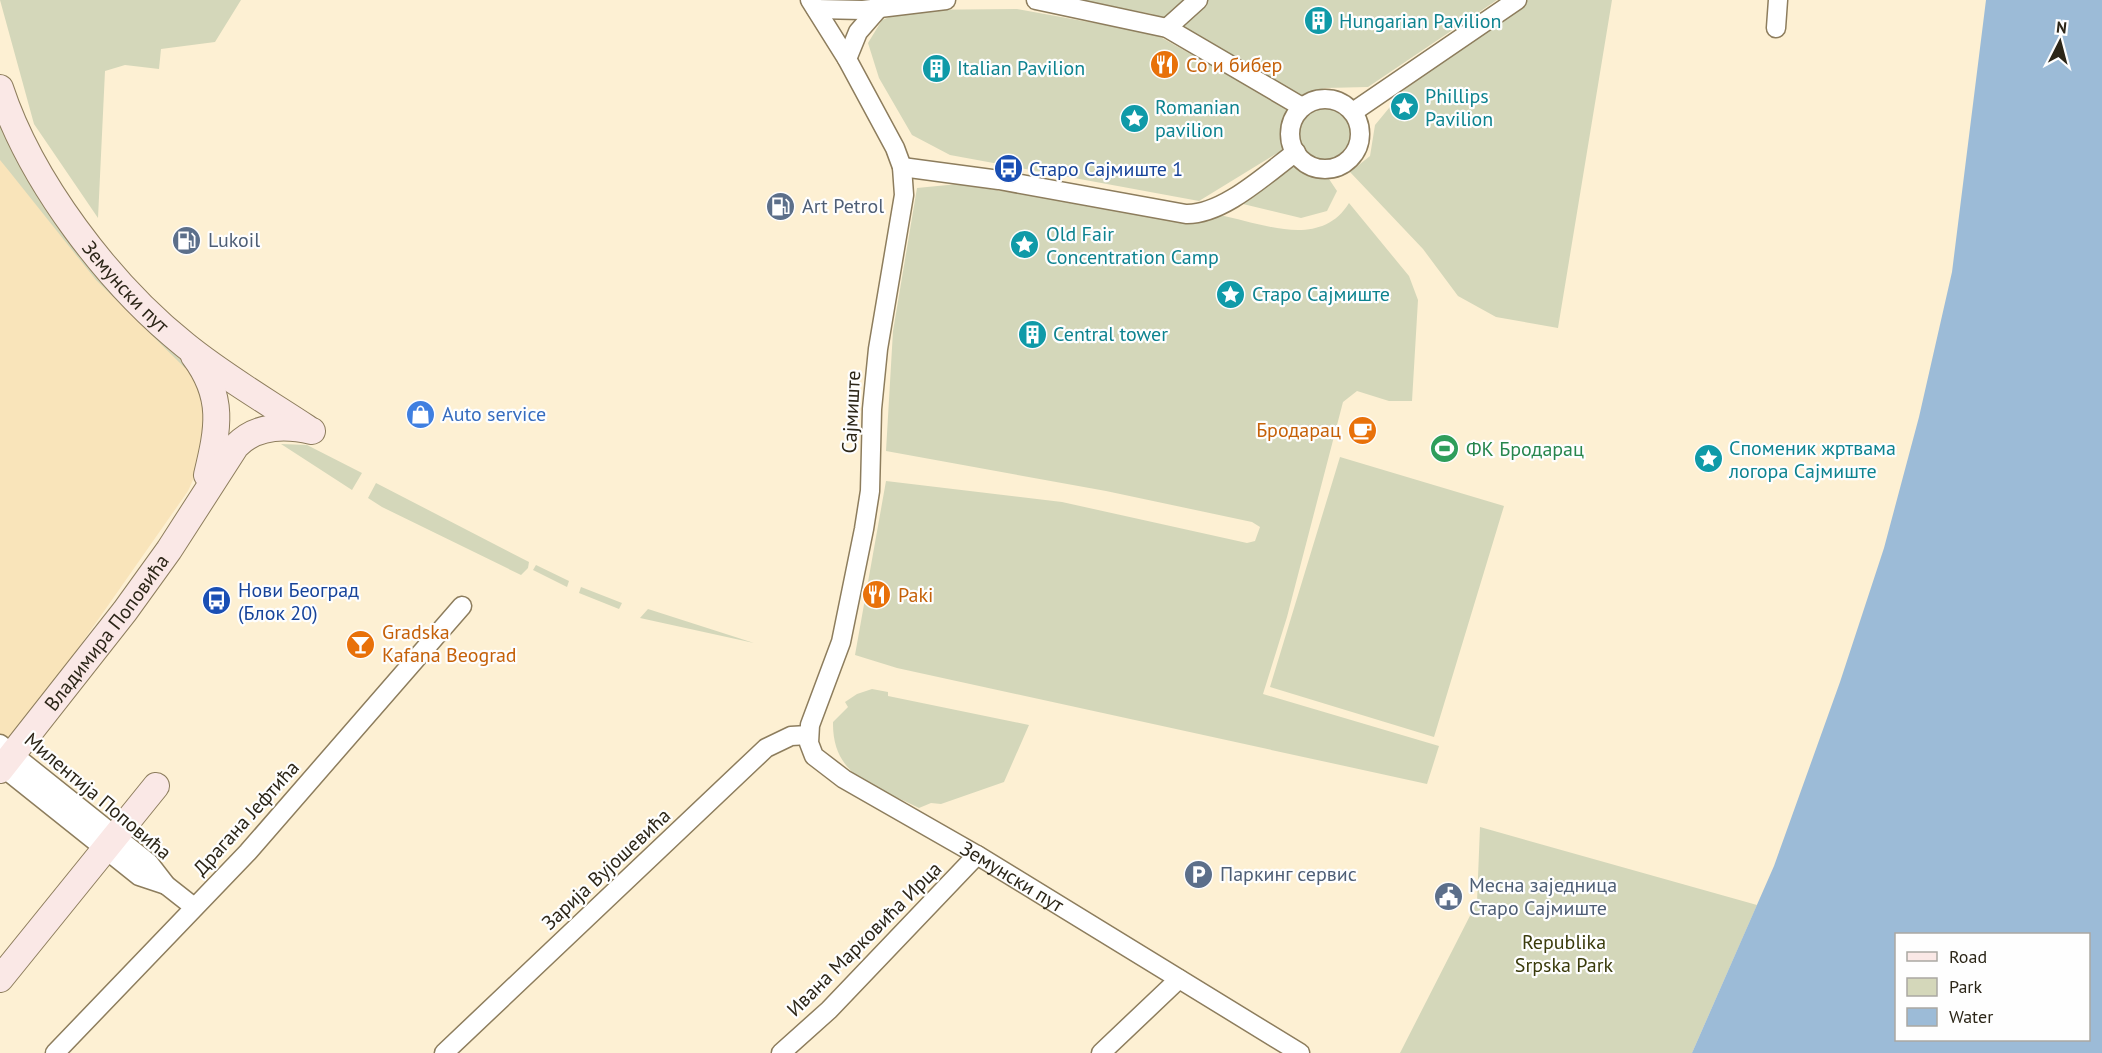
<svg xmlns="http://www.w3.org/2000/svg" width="2102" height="1053" font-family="'PT Sans',sans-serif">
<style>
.built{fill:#f9e4ba}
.green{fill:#d4d7ba}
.water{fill:#9cbbd7;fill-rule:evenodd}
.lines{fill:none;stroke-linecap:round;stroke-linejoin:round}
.street-casing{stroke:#8d7d5d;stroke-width:21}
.secondary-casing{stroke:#8d7d5d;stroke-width:28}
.street{stroke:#fff;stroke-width:18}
.secondary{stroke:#fae8e6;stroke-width:26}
.labels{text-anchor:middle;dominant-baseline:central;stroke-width:4.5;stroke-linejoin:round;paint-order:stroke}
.culture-label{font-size:20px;fill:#0d838f;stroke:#fefefe;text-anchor:start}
.food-label{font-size:20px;fill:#c56008;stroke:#fefefe;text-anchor:start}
.transit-label{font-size:20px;fill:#164399;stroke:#fefefe;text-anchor:start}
.service-label{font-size:20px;fill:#4e5e75;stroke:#fefefe;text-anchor:start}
.street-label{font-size:20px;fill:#2c2618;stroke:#fefefe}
.shop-label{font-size:20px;fill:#366cbe;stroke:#fefefe;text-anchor:start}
.leisure-label{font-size:20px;fill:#27864d;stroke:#fefefe;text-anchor:start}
.park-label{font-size:20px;fill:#393a0a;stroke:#fefefe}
</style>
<rect width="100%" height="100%" fill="#fdf0d3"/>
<path class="built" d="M0,111L114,290L191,369L210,411L196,473L188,491L7,750L0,744Z"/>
<path class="green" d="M0,0H241L215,42L161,49L159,69L125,65L105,71L98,218L34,124Z
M1080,0H1497L1368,87L1325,88L1299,97L1152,14Z
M1528,0H1612L1558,328L1496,317L1458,296L1423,249L1350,172L1370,156L1375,125L1413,79Z
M1017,9L1155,34L1289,109C1279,122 1280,134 1284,149L1199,201L950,155L912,135L879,78L868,43L882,20L907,10Z
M1296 134a29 29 0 1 1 58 0a29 29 0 1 1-58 0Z
M0,119L115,295L186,365L185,368L96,280L9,171L0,160Z
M1296,163L1313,174L1327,176L1337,191L1327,211L1301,218L1243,204Z
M958,184L1198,222L1213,219L1219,215C1262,223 1320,250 1349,203L1409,276L1418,300L1412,401H1389L1357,391L1343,402L1287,617L1263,694L1439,746L1427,784L897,668L855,655L886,481L1062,502L1247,543L1255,541L1260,527L1252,522L1106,491L886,451L893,331L917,188Z
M281,444L307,445L362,473L352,490Z
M1340,457L1504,506L1434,737L1270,687Z
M376,483L529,562L528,568L521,575L382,507L368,498Z
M536,565L569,581L567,587L533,570Z
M581,587L622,603L619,609L579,593Z
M648,609L754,643L640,618Z
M872,689L888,692V696L1029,725L1004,782L941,804L931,803L919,808C876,786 832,778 833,722L848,707L845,702L857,694Z
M1480,827L1757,905L1692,1053H1400L1477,902Z"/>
<path class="water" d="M1986,0H2102V1053H1692L1774,866L1840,682L1884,548L1919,417L1952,272ZM1896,934H2088V1040H1896Z"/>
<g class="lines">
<defs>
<g id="street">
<path id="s1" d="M810,0L847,59L895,148L902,167L904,195L878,349L872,409L870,491L864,529L841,642L810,725L809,743L814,756L844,779L977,855L1300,1053"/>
<path d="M1036,0L1167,28L1302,107"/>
<path d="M816,9L863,10L946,0"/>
<path d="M1167,28L1198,0"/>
<path d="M1776,28L1778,0"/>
<path d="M847,59L858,32L878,9"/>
<circle cx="1325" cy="134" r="35"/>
<path d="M1353,112L1517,0"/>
<path d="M902,167L999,180L1186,214C1223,215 1266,174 1296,152"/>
<path d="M0,744L149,863L166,885L194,907"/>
<path d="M0,765L139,876L166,885"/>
<path d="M55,1053L248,852L462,606"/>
<path d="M444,1053L766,748L791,736L808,735"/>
<path d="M781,1053L829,1010L977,855"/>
<path d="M1101,1053L1179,979"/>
</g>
<g id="secondary">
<path id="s2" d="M0,88C31,182 109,284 185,345C223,376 266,401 307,428"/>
<path d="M194,356C225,397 218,429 207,475"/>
<path id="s3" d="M0,770L125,611L169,550L236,446C256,425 286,425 312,431"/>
<path d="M0,979L156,786"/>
</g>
</defs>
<use href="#street" class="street-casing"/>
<use href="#secondary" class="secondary-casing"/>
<use href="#street" class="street"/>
<use href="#secondary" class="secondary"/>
</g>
<defs>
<symbol id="building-disc" viewBox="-11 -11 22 22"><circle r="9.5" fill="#0f9aa8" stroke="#fefefe"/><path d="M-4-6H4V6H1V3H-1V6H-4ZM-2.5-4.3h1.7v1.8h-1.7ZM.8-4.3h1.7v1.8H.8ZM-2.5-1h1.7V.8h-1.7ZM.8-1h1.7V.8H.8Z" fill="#fff"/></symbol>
<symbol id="restaurant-disc" viewBox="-11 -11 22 22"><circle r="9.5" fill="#e8710a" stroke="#fefefe"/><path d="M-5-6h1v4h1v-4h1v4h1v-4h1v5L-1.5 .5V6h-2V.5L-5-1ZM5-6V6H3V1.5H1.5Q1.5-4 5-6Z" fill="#fff"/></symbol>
<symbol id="sight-disc" viewBox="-11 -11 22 22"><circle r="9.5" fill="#0f9aa8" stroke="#fefefe"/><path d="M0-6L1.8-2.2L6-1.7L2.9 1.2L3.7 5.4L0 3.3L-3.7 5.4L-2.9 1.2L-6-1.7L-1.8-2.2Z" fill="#fff"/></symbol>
<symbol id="bus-disc" viewBox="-11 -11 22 22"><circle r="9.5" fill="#1a4fb4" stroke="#fefefe"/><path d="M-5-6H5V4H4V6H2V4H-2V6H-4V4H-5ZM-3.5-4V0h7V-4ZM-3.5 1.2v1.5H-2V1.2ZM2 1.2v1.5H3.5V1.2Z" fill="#fff"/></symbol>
<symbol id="fuel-disc" viewBox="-11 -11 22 22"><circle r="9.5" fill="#5c6f8a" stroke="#fefefe"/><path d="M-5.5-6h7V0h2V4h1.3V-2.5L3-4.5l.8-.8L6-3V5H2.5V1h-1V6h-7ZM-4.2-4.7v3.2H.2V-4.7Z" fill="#fff"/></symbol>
<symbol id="shop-disc" viewBox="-11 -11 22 22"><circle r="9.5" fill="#3f7fe0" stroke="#fefefe"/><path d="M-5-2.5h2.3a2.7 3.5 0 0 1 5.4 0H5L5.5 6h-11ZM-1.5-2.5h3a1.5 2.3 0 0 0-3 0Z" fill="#fff"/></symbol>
<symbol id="cafe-disc" viewBox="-11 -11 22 22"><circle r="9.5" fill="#e8710a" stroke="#fefefe"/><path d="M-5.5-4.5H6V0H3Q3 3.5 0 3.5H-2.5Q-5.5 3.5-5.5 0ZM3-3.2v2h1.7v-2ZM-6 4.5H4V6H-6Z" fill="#fff"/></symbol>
<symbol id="stadium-disc" viewBox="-11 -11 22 22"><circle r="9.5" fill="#2e9e5b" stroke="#fefefe"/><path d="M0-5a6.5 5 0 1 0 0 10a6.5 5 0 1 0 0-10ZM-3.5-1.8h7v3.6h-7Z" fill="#fff"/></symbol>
<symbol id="bar-disc" viewBox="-11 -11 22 22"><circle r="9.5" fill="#e8710a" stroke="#fefefe"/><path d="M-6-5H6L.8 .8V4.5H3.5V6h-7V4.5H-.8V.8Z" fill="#fff"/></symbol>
<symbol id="parking-disc" viewBox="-11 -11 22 22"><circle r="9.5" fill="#5c6f8a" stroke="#fefefe"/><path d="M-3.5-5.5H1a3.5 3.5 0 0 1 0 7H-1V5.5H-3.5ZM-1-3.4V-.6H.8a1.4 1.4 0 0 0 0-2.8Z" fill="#fff"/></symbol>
<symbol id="civic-disc" viewBox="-11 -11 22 22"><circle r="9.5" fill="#5c6f8a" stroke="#fefefe"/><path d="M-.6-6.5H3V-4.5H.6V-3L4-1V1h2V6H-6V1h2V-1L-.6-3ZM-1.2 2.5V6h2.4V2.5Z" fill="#fff"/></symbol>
</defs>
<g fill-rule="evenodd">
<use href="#building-disc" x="1302" y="4" width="33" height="33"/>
<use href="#restaurant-disc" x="1148" y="48" width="33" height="33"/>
<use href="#building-disc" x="920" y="52" width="33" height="33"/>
<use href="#sight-disc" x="1388" y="90" width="33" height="33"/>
<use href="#sight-disc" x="1118" y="102" width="33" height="33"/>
<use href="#bus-disc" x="992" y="152" width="33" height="33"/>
<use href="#fuel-disc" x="764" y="190" width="33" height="33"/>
<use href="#fuel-disc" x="170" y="224" width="33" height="33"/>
<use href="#sight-disc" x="1008" y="228" width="33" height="33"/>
<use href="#sight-disc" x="1214" y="278" width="33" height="33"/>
<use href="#building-disc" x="1016" y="318" width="33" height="33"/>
<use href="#shop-disc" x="404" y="398" width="33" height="33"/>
<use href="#cafe-disc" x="1346" y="414" width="33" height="33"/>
<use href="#stadium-disc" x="1428" y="432" width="33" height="33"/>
<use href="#sight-disc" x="1692" y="442" width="33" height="33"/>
<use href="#restaurant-disc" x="860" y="578" width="33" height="33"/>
<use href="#bus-disc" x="200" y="584" width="33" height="33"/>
<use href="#bar-disc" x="344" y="628" width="33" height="33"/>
<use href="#parking-disc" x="1182" y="858" width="33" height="33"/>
<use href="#civic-disc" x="1432" y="880" width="33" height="33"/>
</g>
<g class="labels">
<g class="culture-label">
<text x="1339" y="21">Hungarian Pavilion</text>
<text x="957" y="68">Italian Pavilion</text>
<text x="1425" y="96">Phillips<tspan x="1425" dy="23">Pavilion</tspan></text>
<text x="1155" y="107">Romanian<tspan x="1155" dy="23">pavilion</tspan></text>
<text x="1046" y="234">Old Fair<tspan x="1046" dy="23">Concentration Camp</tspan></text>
<text x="1252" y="294">Старо Сајмиште</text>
<text x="1053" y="334">Central tower</text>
<text x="1729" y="448">Споменик жртвама<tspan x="1729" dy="23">логора Сајмиште</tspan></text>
</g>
<g class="food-label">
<text x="1186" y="65">Со и бибер</text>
<text x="1341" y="430" text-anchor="end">Бродарац</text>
<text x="898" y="595">Paki</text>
<text x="382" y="632">Gradska<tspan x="382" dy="23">Kafana Beograd</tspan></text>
</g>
<g class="transit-label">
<text x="1029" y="169">Старо Сајмиште 1</text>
<text x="238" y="590">Нови Београд<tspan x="238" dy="23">(Блок 20)</tspan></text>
</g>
<g class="service-label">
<text x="802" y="206">Art Petrol</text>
<text x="208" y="240">Lukoil</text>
<text x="1220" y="874">Паркинг сервис</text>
<text x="1469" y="885">Месна заједница<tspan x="1469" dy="23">Старо Сајмиште</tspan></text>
</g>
<g class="street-label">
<text stroke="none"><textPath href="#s2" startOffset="237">Земунски пут</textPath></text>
<text transform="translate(851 412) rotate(-87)">Сајмиште</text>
<text stroke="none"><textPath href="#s3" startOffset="174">Владимира Поповића</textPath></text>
<text transform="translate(98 796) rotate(40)">Милентија Поповића</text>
<text transform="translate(246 818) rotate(-48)">Драгана Јефтића</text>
<text transform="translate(606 869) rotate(-43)">Зарија Вујошевића</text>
<text stroke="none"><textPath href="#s1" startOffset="1024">Земунски пут</textPath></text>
<text transform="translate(864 939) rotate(-45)">Ивана Марковића Ирца</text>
</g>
<g class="shop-label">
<text x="442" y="414">Auto service</text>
</g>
<g class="leisure-label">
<text x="1466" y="449">ФК Бродарац</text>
</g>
<g class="park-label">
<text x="1564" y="942">Republika<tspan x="1564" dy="23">Srpska Park</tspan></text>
</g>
</g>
<rect x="1895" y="933" width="195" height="108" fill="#fefefe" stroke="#aaa8a2" stroke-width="1.5"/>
<rect x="1907" y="952" width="30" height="9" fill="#fae8e6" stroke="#aaa8a2" stroke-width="1.5"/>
<text x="1949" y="963" font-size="18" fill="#2c2618">Road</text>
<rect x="1907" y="978" width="30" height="18" fill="#d4d7ba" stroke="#aaa8a2" stroke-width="1.5"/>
<text x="1949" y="993" font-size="18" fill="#2c2618">Park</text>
<rect x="1907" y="1008" width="30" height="18" fill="#9cbbd7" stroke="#aaa8a2" stroke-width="1.5"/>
<text x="1949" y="1023" font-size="18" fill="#2c2618">Water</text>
<g transform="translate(2060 42) rotate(6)" stroke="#fefefe" stroke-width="4.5" paint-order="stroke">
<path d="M0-4.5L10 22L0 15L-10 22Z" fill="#2c2618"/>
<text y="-9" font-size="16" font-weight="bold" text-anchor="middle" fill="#2c2618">N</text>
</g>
</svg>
